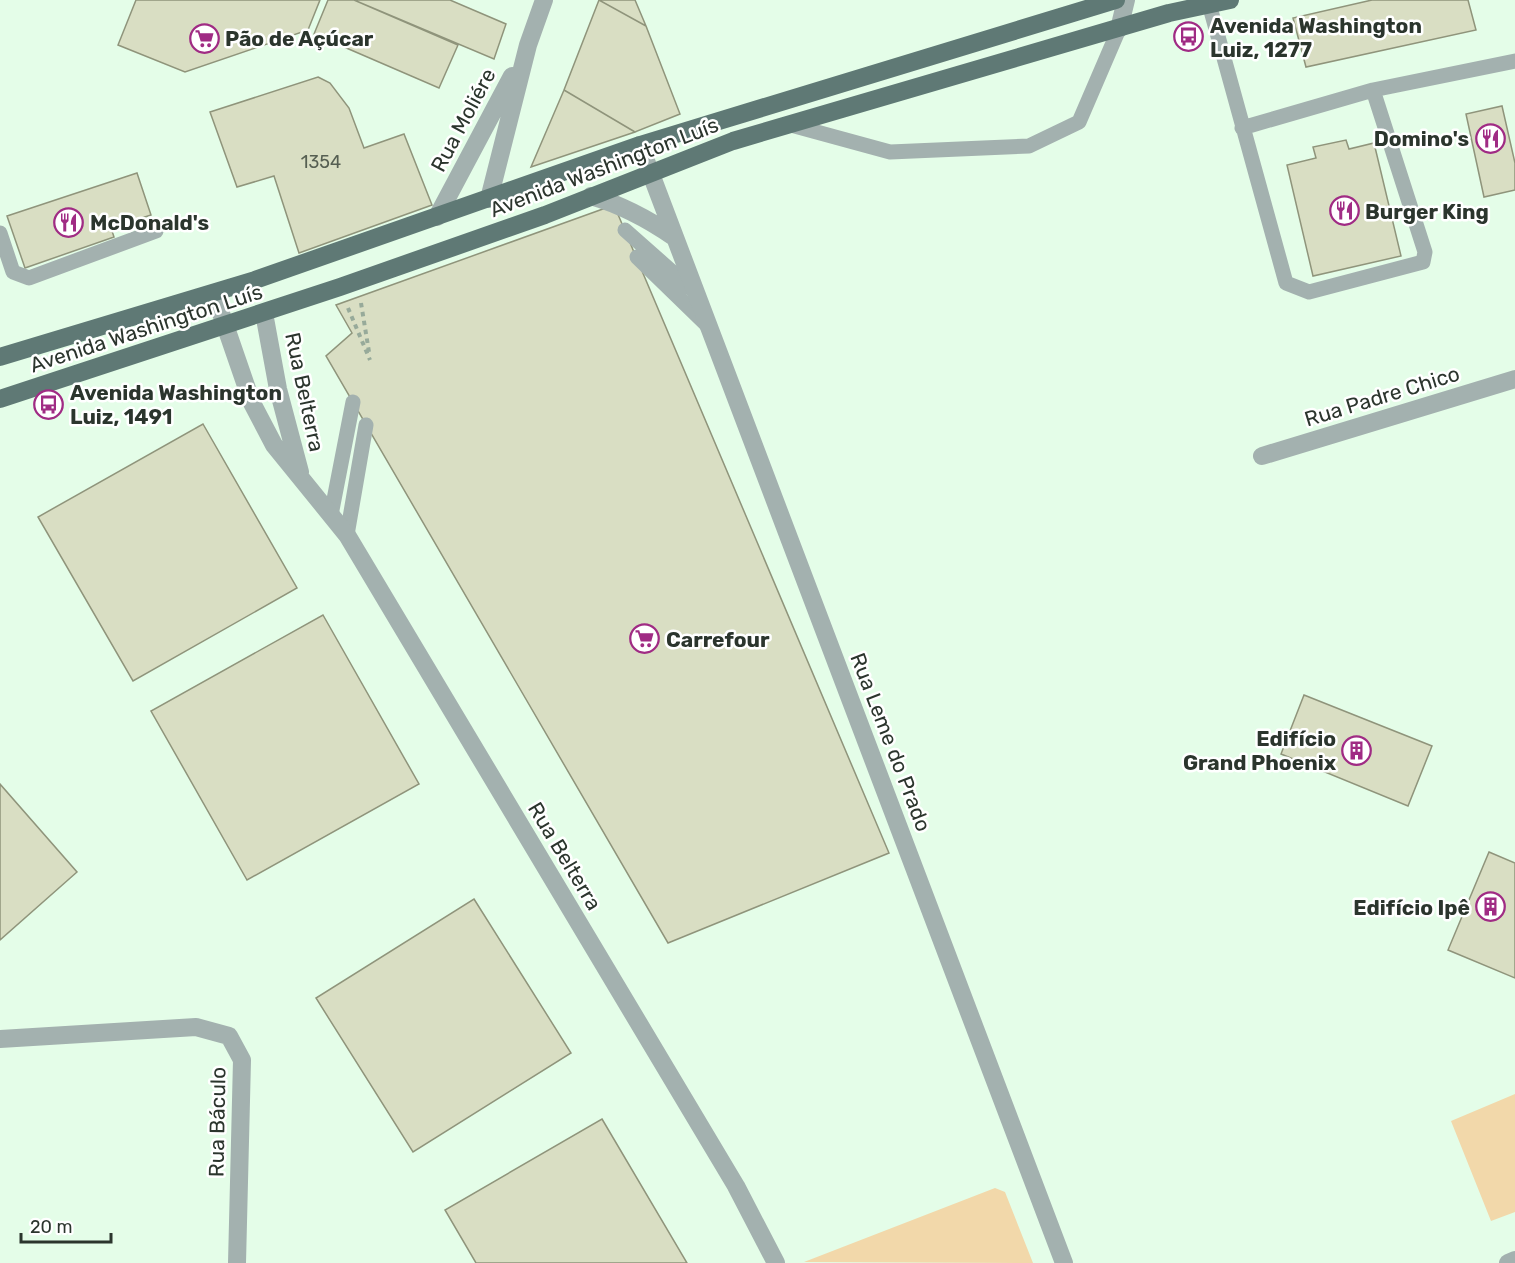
<svg xmlns="http://www.w3.org/2000/svg" width="1515" height="1263" font-family="Rubik,sans-serif">
<style>
.green{fill:#f2d8aa}
.building{fill:#d9dec3;stroke:#8f947b;stroke-width:1.5}
.lines{fill:none;stroke-linecap:round;stroke-linejoin:round}
.path{stroke:#97aa9a;stroke-width:4;stroke-dasharray:4.5 4.5;stroke-linecap:butt}
.lane{stroke:#a3b1af;stroke-width:15}
.street{stroke:#a3b1af;stroke-width:18}
.primary{stroke:#5f7975;stroke-width:18}
.labels{text-anchor:middle;dominant-baseline:central;stroke-width:5;stroke-linejoin:round;paint-order:stroke}
.number-label{font-size:18px;fill:#565f52}
.poi-label{font-size:21px;font-weight:bold;fill:#2b352d;stroke:#fff;text-anchor:start}
.street-label{font-size:21px;fill:#2b352d;stroke:#fff}
</style>
<rect width="100%" height="100%" fill="#e4fde8"/>
<path class="green" d="M1515,1094V1212L1491,1221L1451,1121Z
M995,1188L1005,1192L1033,1263L804,1262Z"/>
<path class="building" d="M136,0H320L308,30L185,72L118,45Z
M328,0H354L458,45L439,88L314,34Z
M354,0H450L506,24L494,59Z
M599,0H635L646,26Z
M599,0L646,26L680,114L635,132L564,90Z
M1372,0H1468L1476,30L1306,67L1293,18Z
M318,77L330,83L349,108L364,148L404,134L432,205L299,253L274,176L237,187L210,112Z
M564,90L635,132L531,167Z
M1502,106L1515,163V190L1484,197L1466,114Z
M1346,140L1349,149L1374,143L1401,256L1313,276L1287,165L1316,158L1313,147Z
M137,173L151,215L111,228L114,237L25,268L7,216Z
M614,205L889,853L668,943L326,356L352,333L336,305Z
M203,424L297,588L133,681L38,517Z
M323,615L419,784L247,880L151,711Z
M1304,695L1432,746L1408,806L1281,754Z
M0,784L77,872L0,940Z
M1489,852L1515,863V978L1448,950Z
M474,899L571,1053L413,1152L316,998Z
M602,1119L687,1263H476L445,1210Z"/>
<g class="lines">
<path class="path" d="M361,303L369,352
M348,308L370,360"/>
<path class="lane" d="M1208,0L1286,283L1309,292L1423,262L1425,252L1373,90L1515,61
M791,125L890,152L1029,146L1079,122L1119,29
M1242,128L1373,90
M625,230L696,293
M0,233L13,272L29,278L156,231
M637,257L708,326
M331,515L353,402
M347,535L366,425"/>
<path class="street" d="M1119,29L1126,0
M640,145L1064,1263
M591,196C622,205 648,219 674,237
M489,199L528,45L544,0
M437,217L512,76
M214,293L252,403L274,445L347,535L736,1186L776,1263
M264,313L278,389L300,472
M1262,456L1515,379
M0,1039L196,1027L229,1036L242,1060L237,1263
M1508,1263L1515,1260"/>
<path class="primary" d="M0,357L255,280L640,145L1116,0
M0,399L340,287L545,215L733,141L1169,13L1230,0"/>
</g>
<defs>
<symbol id="bus-ring" viewBox="-11 -11 22 22"><circle r="9.5" fill="#fff" stroke="#a02b84" stroke-width="1.5"/><path d="M-5-6H5V4H4V6H2V4H-2V6H-4V4H-5ZM-3.5-4V0h7V-4ZM-3.5 1.2v1.5H-2V1.2ZM2 1.2v1.5H3.5V1.2Z" fill="#a02b84"/></symbol>
<symbol id="supermarket-ring" viewBox="-11 -11 22 22"><circle r="9.5" fill="#fff" stroke="#a02b84" stroke-width="1.5"/><path d="M-6-5.5h2.5l.6 2H6L4.5 2H-2.5L-4.4-4H-6ZM-1.5 3.2a1.3 1.3 0 1 0 .1 0ZM3 3.2a1.3 1.3 0 1 0 .1 0Z" fill="#a02b84"/></symbol>
<symbol id="restaurant-ring" viewBox="-11 -11 22 22"><circle r="9.5" fill="#fff" stroke="#a02b84" stroke-width="1.5"/><path d="M-5-6h1v4h1v-4h1v4h1v-4h1v5L-1.5 .5V6h-2V.5L-5-1ZM5-6V6H3V1.5H1.5Q1.5-4 5-6Z" fill="#a02b84"/></symbol>
<symbol id="building-ring" viewBox="-11 -11 22 22"><circle r="9.5" fill="#fff" stroke="#a02b84" stroke-width="1.5"/><path d="M-4-6H4V6H1V3H-1V6H-4ZM-2.5-4.3h1.7v1.8h-1.7ZM.8-4.3h1.7v1.8H.8ZM-2.5-1h1.7V.8h-1.7ZM.8-1h1.7V.8H.8Z" fill="#a02b84"/></symbol>
</defs>
<g fill-rule="evenodd">
<use href="#bus-ring" x="1172" y="20" width="33" height="33"/>
<use href="#supermarket-ring" x="188" y="22" width="33" height="33"/>
<use href="#restaurant-ring" x="1474" y="122" width="33" height="33"/>
<use href="#restaurant-ring" x="1328" y="194" width="33" height="33"/>
<use href="#restaurant-ring" x="52" y="206" width="33" height="33"/>
<use href="#bus-ring" x="32" y="388" width="33" height="33"/>
<use href="#supermarket-ring" x="628" y="622" width="33" height="33"/>
<use href="#building-ring" x="1340" y="734" width="33" height="33"/>
<use href="#building-ring" x="1474" y="890" width="33" height="33"/>
</g>
<g class="labels">
<g class="number-label">
<text x="321" y="162">1354</text>
</g>
<g class="poi-label">
<text x="1210" y="25">Avenida Washington<tspan x="1210" dy="24">Luiz, 1277</tspan></text>
<text x="225" y="38">Pão de Açúcar</text>
<text x="1469" y="138" text-anchor="end">Domino's</text>
<text x="1365" y="211">Burger King</text>
<text x="90" y="222">McDonald's</text>
<text x="70" y="392">Avenida Washington<tspan x="70" dy="24">Luiz, 1491</tspan></text>
<text x="666" y="639">Carrefour</text>
<text x="1336" y="738" text-anchor="end">Edifício<tspan x="1336" dy="24">Grand Phoenix</tspan></text>
<text x="1470" y="907" text-anchor="end">Edifício Ipê</text>
</g>
<g class="street-label">
<text transform="translate(463 120) rotate(-62)">Rua Moliére</text>
<text transform="translate(604 167) rotate(-21)">Avenida Washington Luís</text>
<text transform="translate(146 328) rotate(-18)">Avenida Washington Luís</text>
<text transform="translate(305 392) rotate(78)">Rua Belterra</text>
<text transform="translate(1382 396) rotate(-17)">Rua Padre Chico</text>
<text transform="translate(891 742) rotate(69)">Rua Leme do Prado</text>
<text transform="translate(565 856) rotate(59)">Rua Belterra</text>
<text transform="translate(217 1122) rotate(-89)">Rua Báculo</text>
</g>
</g>
<path d="M21 1233v9h90v-9" fill="none" stroke="#2b352d" stroke-width="3"/>
<text x="30" y="1233" font-size="18" fill="#2b352d" stroke="#ffffff" stroke-width="4.5" paint-order="stroke">20 m</text>
</svg>
